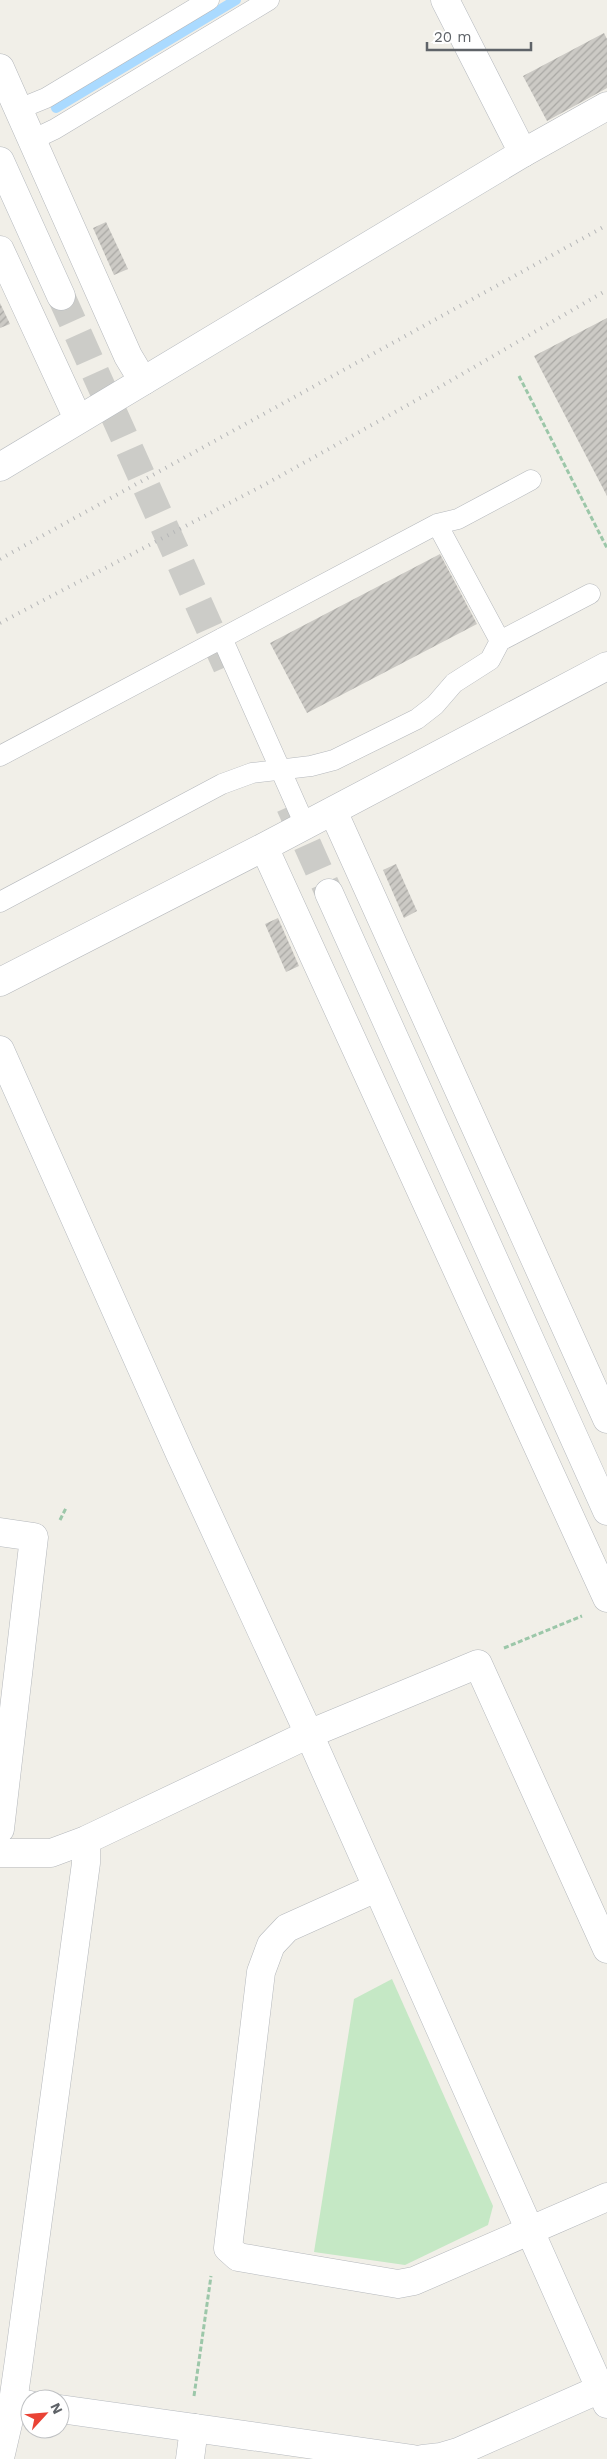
<svg xmlns="http://www.w3.org/2000/svg" width="607" height="2459" font-family="'Work Sans',sans-serif">
<style>
.green{fill:#c5e8c5}
.lines{fill:none;stroke-linecap:round;stroke-linejoin:round}
.stream{stroke:#aadaff;stroke-width:10}
.building{fill:url(#building-hatch)}
.secondary-tunnel{stroke:#ccccc8;stroke-width:28;stroke-dasharray:28 14;stroke-linecap:butt}
.lane-casing{stroke:#b5b8bc;stroke-width:21}
.street-casing{stroke:#b5b8bc;stroke-width:29}
.secondary-casing{stroke:#b6babf;stroke-width:29}
.path{stroke:#9cc7a9;stroke-width:3;stroke-dasharray:5 2.5;stroke-linecap:butt}
.lane{stroke:#fff;stroke-width:20}
.street{stroke:#fff;stroke-width:28}
.secondary{stroke:#fff;stroke-width:28}
.rail{stroke:#b6b7b8;stroke-width:4;stroke-dasharray:1 6;stroke-linecap:butt}
</style>
<defs>
<pattern id="building-hatch" width="6" height="6" patternUnits="userSpaceOnUse" patternTransform="scale(1.25)"><rect width="6" height="6" fill="#cccac5"/><path d="M-1 1l2-2M0 6l6-6M5 7l2-2" fill="none" stroke="#a9a8a4"/></pattern>
</defs>
<rect width="100%" height="100%" fill="#f1efe8"/>
<path class="green" d="M392,1979L493,2206L488,2225L405,2265L314,2252L354,1999Z"/>
<g class="lines">
<path class="stream" d="M56,108L236,0"/>
</g>
<path class="building" d="M604,33L607,39V88L547,121L523,76Z
M106,222L128,269L114,275L93,228Z
M0,303L10,324L0,328Z
M607,318V496L534,356Z
M440,554L477,624L307,713L270,643Z
M396,864L417,911L404,918L383,870Z
M278,918L299,966L286,972L265,924Z"/>
<g class="lines">
<path class="secondary-tunnel" d="M61,296L227,667
M290,806L329,893"/>
<defs>
<path id="lane" d="M19,109L46,98L209,0
M32,140L55,129L269,0
M437,524L500,641
M222,638L305,825
M0,756L437,524L458,519L531,480
M0,902L222,784L252,773L311,766L334,760L417,719L435,705L454,683L490,660L500,641L590,594"/>
<path id="street" d="M0,68L128,356L143,381
M523,153L607,106
M0,250L78,419
M333,811L607,1419
M264,847L607,1598
M0,982L264,847L607,666
M0,1532L34,1537L0,1829
M0,1853H51L86,1840L309,1734L478,1664L607,1949
M376,1888L287,1928L271,1945L261,1972L228,2248L238,2257L398,2284L414,2281L607,2197
M0,2458L13,2402L19,2360L86,1863V1840
M190,2459L194,2428"/>
<path id="secondary" d="M0,161L61,296
M0,467L523,153L445,0
M329,893L607,1511
M0,1050L180,1454L309,1734L607,2404
M13,2402L30,2405
M60,2409L413,2459
M423,2459L441,2457L458,2452L607,2386"/>
</defs>
<use href="#lane" class="lane-casing"/>
<use href="#street" class="street-casing"/>
<use href="#secondary" class="secondary-casing"/>
<path class="path" d="M519,376L607,548
M60,1520L66,1508
M504,1648L582,1616
M194,2396L211,2276"/>
<use href="#lane" class="lane"/>
<use href="#street" class="street"/>
<use href="#secondary" class="secondary"/>
<path class="rail" d="M0,559L607,225
M0,623L264,485L431,392L607,290"/>
</g>
<g transform="translate(45 2414) rotate(64)"><circle r="24" fill="#ffffff" stroke="#bfc1c3"/>
<path d="M0-4L9 19L0 12L-9 19Z" fill="#ea4335"/>
<text y="-8" font-size="14" font-weight="bold" text-anchor="middle" fill="#5f6368">N</text>
</g>
<path d="M427 42v8h104v-8" fill="none" stroke="#5f6368" stroke-width="2.5"/>
<text x="434" y="42" font-size="15" fill="#5f6368" stroke="#ffffff" stroke-width="4" paint-order="stroke">20 m</text>
</svg>
